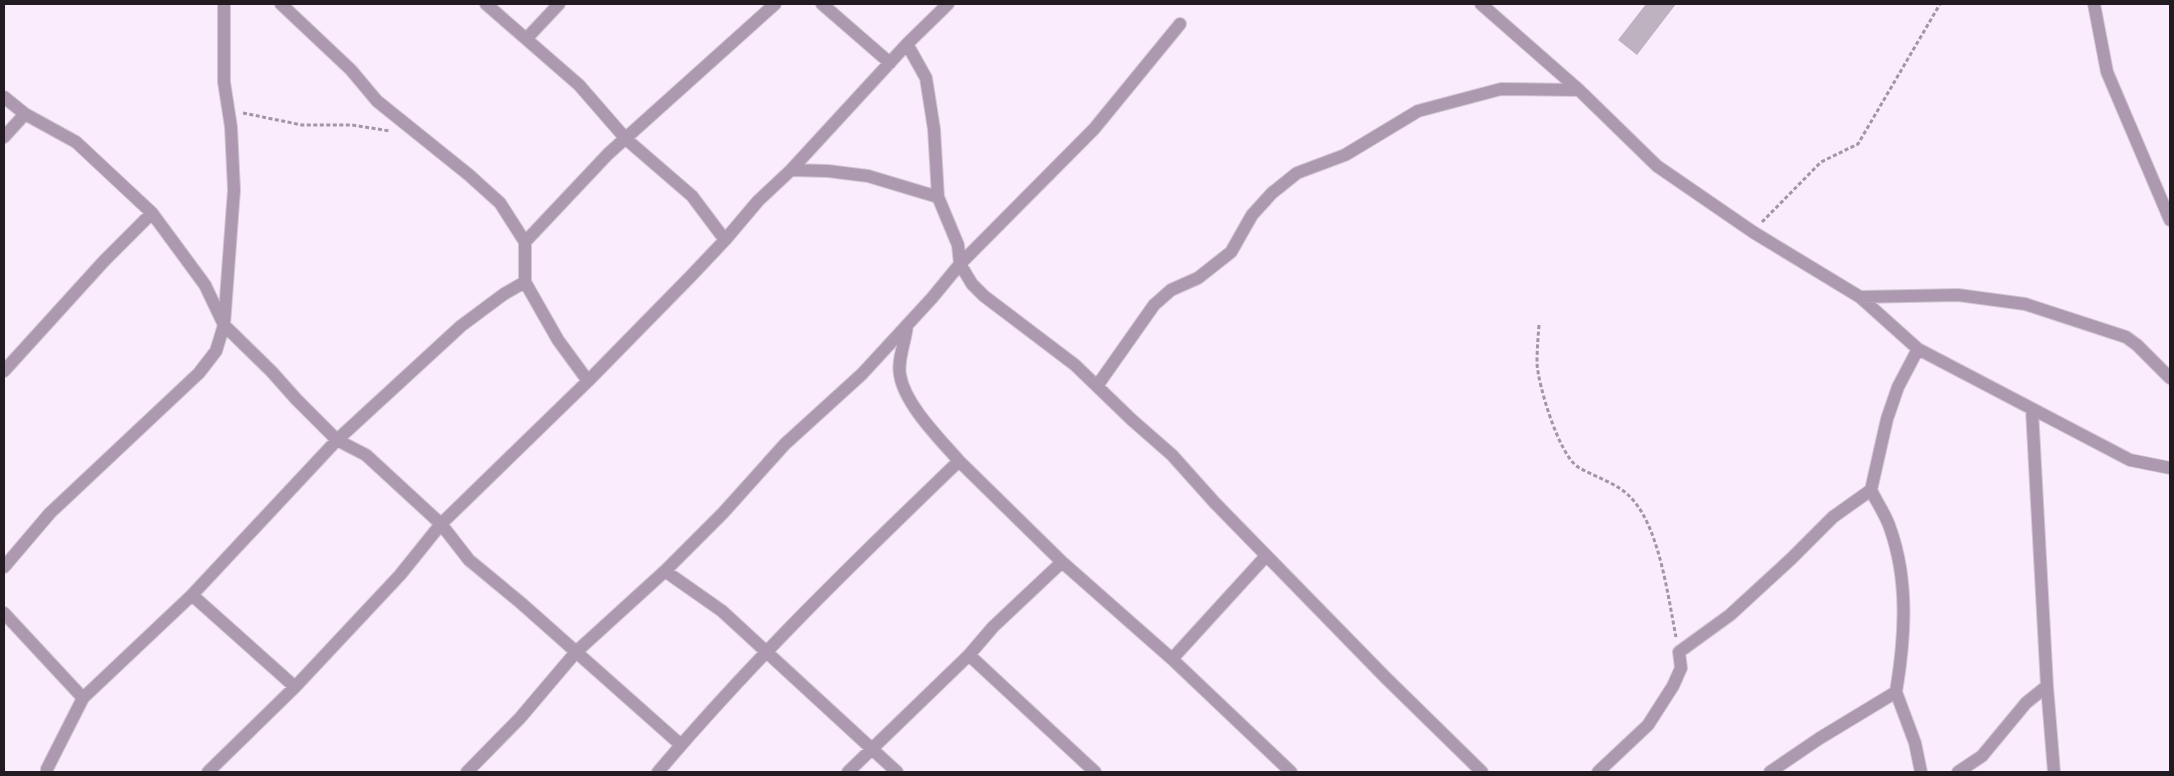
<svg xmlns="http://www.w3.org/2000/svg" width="2174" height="776" font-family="Karla,sans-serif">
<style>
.building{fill:#beb1c0}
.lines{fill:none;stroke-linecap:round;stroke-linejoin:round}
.minor-casing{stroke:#d3c7d5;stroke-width:14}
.path{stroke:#a196a2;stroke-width:3;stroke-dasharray:4 2.5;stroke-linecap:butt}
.minor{stroke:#ad99af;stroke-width:12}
</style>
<rect width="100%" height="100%" fill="#faecfc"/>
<path class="building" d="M1646,4H1676L1637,55L1618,40Z"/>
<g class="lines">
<defs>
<path id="minor" d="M281,4L351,70L377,101L469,175L500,203L525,242V282L558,340L588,381
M486,4L579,85L626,139L692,196L725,240
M822,4L890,63
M1481,4L1579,90L1657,166L1753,232L1860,297L1918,349L2130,460L2170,468
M2094,4L2107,72L2170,220
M527,38L559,4
M907,44L926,78L934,129L938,197L958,245L960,264L972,284L984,296L1075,365L1132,420L1172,455L1215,503L1386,678L1482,772
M4,97L25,114L76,142L152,213L104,261L4,371
M4,137L25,114
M791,170L828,171L868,176L938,197
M152,213L205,285L224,325L272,372L296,399L337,440L366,455L441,524L469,560L521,603L681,745
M525,242L608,154L775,4
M1860,297L1958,295L2025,304L2126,337L2137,345L2170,378
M907,325C906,341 897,359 900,375C905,405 940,439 959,461
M1097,386L1154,305L1171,290L1198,278L1231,252L1252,215L1272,193L1297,173L1345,155L1418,111L1501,89L1579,90
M2032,410L2047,686L2054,772
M1871,490L1887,419L1898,387L1918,349
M1062,562L993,627L969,655L1095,772
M4,567L50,513L199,373L216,351L224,325L234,190L231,127L224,82V4
M665,571L722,611L897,772
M192,595L295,687
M4,613L83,698L47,769V772
M1172,659L1266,556
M83,698L192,595L337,440L461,326L504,294L525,282
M208,772L295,687L400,575L441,524L588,381L690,277L725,240L758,201L791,170L907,44L948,4
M467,772L520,718L576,652L665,571L723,513L785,444L862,374L932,298L960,264L1094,129L1180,24
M658,772C751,662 855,561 959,461L1062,562L1172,659L1291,772
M848,772L969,655
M1598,772L1648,725L1673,686L1681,668L1679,652L1730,615L1792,558L1833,517L1871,490C1877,503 1886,515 1890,528C1909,581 1905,638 1896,692
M1770,772L1820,738L1896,692L1915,743L1921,772
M1958,772L1982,756L2026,703L2047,686"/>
</defs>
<use href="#minor" class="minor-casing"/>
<path class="path" d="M243,113L302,125H352L390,131
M1762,222L1821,162L1858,144L1940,4
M1539,325C1538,338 1537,350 1537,363C1538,385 1559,455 1578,467C1596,478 1619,483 1633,500C1660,531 1668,597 1676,637"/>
<use href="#minor" class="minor"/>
</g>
<rect width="2174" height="776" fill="none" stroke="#221c22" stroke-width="10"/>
</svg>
